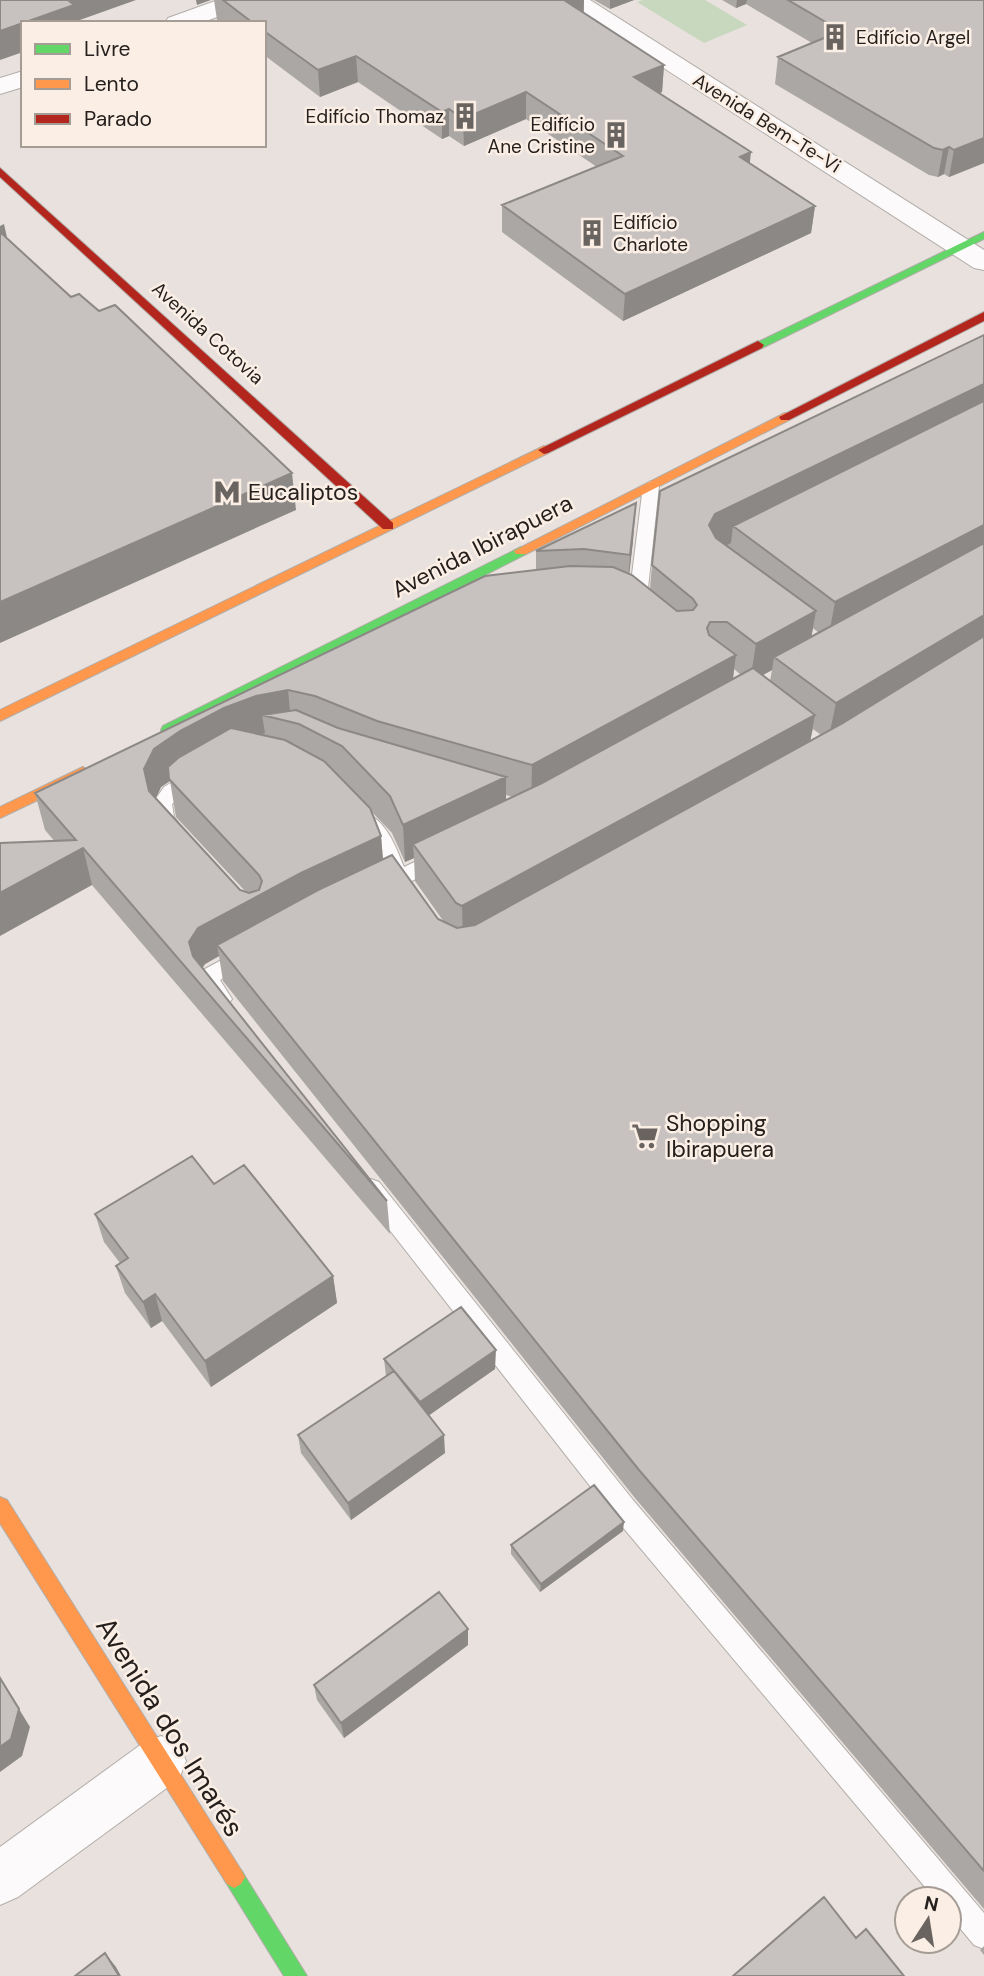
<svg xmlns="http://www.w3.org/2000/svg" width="984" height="1976" font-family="'DM Sans',sans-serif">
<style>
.green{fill:#c7d8bf}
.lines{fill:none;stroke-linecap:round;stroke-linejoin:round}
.lane-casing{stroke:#b2ada9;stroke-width:2}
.street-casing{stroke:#b2ada9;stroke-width:2}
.fast-casing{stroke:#b2ada9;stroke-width:2}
.slow-casing{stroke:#b2ada9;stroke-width:2}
.jam-casing{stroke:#b2ada9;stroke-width:2}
.lane{fill:#fcfafa;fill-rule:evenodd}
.street{fill:#fcfafa;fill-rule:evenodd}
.fast{fill:#63d668;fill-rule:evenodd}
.slow{fill:#ff974d;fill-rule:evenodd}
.jam{fill:#b3261e;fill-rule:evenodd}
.wall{fill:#aba7a4;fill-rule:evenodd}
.shaded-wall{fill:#8b8886}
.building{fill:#c7c2bf;stroke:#8b8886;stroke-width:2}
.labels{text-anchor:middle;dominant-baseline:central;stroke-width:5;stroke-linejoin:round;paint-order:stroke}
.far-poi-label{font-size:19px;fill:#25201d;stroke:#fbeee5;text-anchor:start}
.far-street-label{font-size:19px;fill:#25201d;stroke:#fbeee5}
.poi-label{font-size:23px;fill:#25201d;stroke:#fbeee5;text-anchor:start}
.street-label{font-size:23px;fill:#25201d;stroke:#fbeee5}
.near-street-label{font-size:28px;fill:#25201d;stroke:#fbeee5}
</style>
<rect width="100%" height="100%" fill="#e8e1dd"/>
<path class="green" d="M643,0H705L747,25L704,43L637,2Z"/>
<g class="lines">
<defs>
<path id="lane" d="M651,481L659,486L646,607L637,613L628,607L643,486Z
M194,769L201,771L204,776L201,781L172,804L174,817L182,829L179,834C162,840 152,819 152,804L164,787Z
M363,812C386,819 396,847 404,867L440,850L447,853L450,858L447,863L410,882L407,886L381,895L374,892L371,887L374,882L387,875L375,844L353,819L356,814Z
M246,947L253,949L256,955L253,961L220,980L232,999L228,1005C213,1010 205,997 199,984L203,970Z
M371,1179L379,1182L633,1500L984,1913V1949L974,1945L949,1915V1899H935L615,1518L363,1196L360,1189L363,1182Z"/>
<path id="street" d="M218,0H253L249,5L201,23H165L168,18Z
M562,0H590L984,250V270L974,268L566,5Z
M23,71V87L0,94V78Z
M161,1736L179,1743L186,1761L179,1779L18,1897L0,1905V1847L143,1743Z"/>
<path id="fast" d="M984,232V239L762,348H754L752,345Z
M521,547L526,548V554L173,734H163L161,730L163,726Z
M234,1866L241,1870L307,1976H284L227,1884L223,1877L227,1870Z"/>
<path id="slow" d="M785,413L791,417L789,420L526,554H516L514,551Z
M544,446L548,447V453L0,721V710Z
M83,767L90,772L88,776L0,818V807Z
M0,1497L7,1500L241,1870L245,1877L241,1884L234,1888L227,1884L0,1523Z"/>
<path id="jam" d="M0,168L393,523V529H383L0,177Z
M984,312V321L789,420H781L779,417Z
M758,341L764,345L762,348L548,453L544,454L538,450Z"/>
</defs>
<use href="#lane" class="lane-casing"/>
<use href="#street" class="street-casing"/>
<use href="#fast" class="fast-casing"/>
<use href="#slow" class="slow-casing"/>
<use href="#jam" class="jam-casing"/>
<use href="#lane" class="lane"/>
<use href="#street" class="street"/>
<use href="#fast" class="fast"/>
<use href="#slow" class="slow"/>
<use href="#jam" class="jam"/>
</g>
<path class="wall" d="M214,0H584V13L664,65L662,92L659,93L750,164L815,206L811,233L623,321L502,232V205L597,167L526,119L464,146L449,136L442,139L358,82L320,97L264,55V23H220L217,20Z
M594,0H634L610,9Z
M722,0H984V163L949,177L944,174L938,177L929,175L775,84L778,57L812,43L746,4L736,8Z
M984,335V1909L635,1498L223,981L219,956L205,964L202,968L387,1201L390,1234L45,830L35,793L536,570V551L633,541L629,574L650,589L652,565ZM813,628L819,633L811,637ZM734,669L741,675L733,679ZM772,670L770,681L763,675ZM813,729L821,735L810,741ZM170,781L176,817L246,892L240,890L156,798L161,787ZM506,795L512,797L506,800ZM372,812L392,833L405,862L414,858L415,881L444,922L438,919L383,859L381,836Z
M214,1184L333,1276L337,1303L211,1387L162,1321L151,1328L125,1293L116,1266L120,1263L104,1242L95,1214Z
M384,1359L495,1369L429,1415L445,1453L351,1520L301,1453L298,1435L386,1376Z
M623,1531L540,1592L511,1554V1545Z
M468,1645L344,1738L317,1700L314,1685Z
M984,1946V1955L980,1950Z"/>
<path class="shaded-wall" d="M65,0H136L77,21V23H25Z
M196,0H211L197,5Z
M564,0H584L583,19Z
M610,0H634L610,9Z
M737,0H747L746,4L736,8Z
M23,23V52L0,60V31Z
M356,56L358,82L320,97L318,70Z
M664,65L662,92L632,104L634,77Z
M526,92V119L464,146L463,119Z
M449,109V136L442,139V112Z
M984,138V163L949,177L954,150Z
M949,147L944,174L938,177L943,150Z
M751,152L748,180L740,157Z
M815,206L811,233L623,321L625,294Z
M4,224L12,260L0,247V226Z
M984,384V418L733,526L731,543L711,553L709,525L715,514Z
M292,473L296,510L0,643V602Z
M636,503L633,541L627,594L630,555Z
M984,525V558L828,640L835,602Z
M816,611L809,650L774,657L772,670L750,682L756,644Z
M984,615V648L828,741L836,703Z
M736,655L731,693L531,802L532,765Z
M288,690L291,722L262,715L265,733L230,745L187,769L161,787L152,806L144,769L154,749L180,731L224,708L256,696Z
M815,715L808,753L463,942L462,906Z
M506,777V815L413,844L414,858L405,862L403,825Z
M381,836L384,873L217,945L219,956L205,964L196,978L189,942L198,928L301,873Z
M83,848L92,885L0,936V893Z
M333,1276L337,1303L211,1387L205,1361Z
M155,1294L162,1321L151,1328L143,1302Z
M496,1350L495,1369L421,1421L420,1402Z
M444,1435L445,1453L351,1520L348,1503Z
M624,1522L623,1531L540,1592L541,1584Z
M468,1629V1645L344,1738L341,1723Z
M0,1678L30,1727L22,1756L0,1772Z
M105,1953L116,1967L121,1976H119Z"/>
<path class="building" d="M0,0H68L74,5L0,31Z
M223,0H565H564L664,65L634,77L751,152L740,157L815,206L625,294L502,205L623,156L526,92L463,119L449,109L442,112L356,56L318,70L264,31V23H253Z
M788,0H984V138L954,150L949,147L943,150L934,148L778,57L841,31Z
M0,232L71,297L79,294L99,311L115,305L292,473L0,602Z
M984,335V384L715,514L709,525L716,538L816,611L756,644L727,622H710L707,628L709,635L736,655L532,765L377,721L315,696L288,690L256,696L224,708L180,731L154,749L144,769L149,791L240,890L249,893L259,890L262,881L259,875L169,779L168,767L178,758L231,728L285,740L324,761L370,808L381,836L301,873L198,928L189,942L193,956L387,1201L83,848L0,893V843L76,840L35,793L485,576L570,566L613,567L632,575L677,611L693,610L697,605L693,599L652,565L660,491Z
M984,401V525L835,602L733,526Z
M636,503L630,555L584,549L536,551Z
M984,543V615L836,703L774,657Z
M984,636V1871L639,1470L217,945L318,890L392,855L438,919L457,928L475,925L843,723Z
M753,668L815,715L462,906L456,903L413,844L542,783Z
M296,710L338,728L506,777L403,825L390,796L342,746L299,724L262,715Z
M192,1156L214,1184L244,1165L333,1276L205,1361L155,1294L143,1302L116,1266L128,1258L95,1214Z
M461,1307L496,1350L420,1402L384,1359Z
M394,1371L444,1435L348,1503L298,1435Z
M594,1485L624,1522L541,1584L511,1545Z
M439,1592L468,1629L341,1723L314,1685Z
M0,1678L19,1709L11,1739L0,1747Z
M824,1897L856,1938L866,1929L904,1976H733Z
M105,1953L119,1976H75Z"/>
<defs>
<symbol id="building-bare" viewBox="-9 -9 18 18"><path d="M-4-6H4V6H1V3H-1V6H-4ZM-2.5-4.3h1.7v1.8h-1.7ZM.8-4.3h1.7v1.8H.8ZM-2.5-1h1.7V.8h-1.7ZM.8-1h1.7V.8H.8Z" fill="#696460" stroke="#fbeee5" stroke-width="2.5" paint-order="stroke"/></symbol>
<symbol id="metro-bare" viewBox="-9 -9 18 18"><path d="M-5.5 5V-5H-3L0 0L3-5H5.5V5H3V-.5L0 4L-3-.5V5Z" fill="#696460" stroke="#fbeee5" stroke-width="2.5" paint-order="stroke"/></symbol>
<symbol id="supermarket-bare" viewBox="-9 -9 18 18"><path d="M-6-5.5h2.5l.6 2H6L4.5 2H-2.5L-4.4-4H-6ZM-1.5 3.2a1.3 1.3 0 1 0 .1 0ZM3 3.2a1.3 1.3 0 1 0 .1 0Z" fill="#696460" stroke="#fbeee5" stroke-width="2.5" paint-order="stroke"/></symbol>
</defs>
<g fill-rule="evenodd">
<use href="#building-bare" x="816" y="18" width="38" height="38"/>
<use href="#building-bare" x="446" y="97" width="38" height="38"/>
<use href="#building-bare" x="597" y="116" width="38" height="38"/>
<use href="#building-bare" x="573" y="214" width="38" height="38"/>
<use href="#metro-bare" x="208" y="473" width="38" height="38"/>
<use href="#supermarket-bare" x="626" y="1117" width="38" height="38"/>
</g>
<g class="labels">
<g class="far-poi-label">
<text x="856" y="37">Edifício Argel</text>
<text x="444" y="116" text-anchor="end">Edifício Thomaz</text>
<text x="595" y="124" text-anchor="end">Edifício<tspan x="595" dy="22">Ane Cristine</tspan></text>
<text x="613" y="222">Edifício<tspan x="613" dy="22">Charlote</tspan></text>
</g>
<g class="far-street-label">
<text transform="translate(767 123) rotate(32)">Avenida Bem-Te-Vi</text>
<text transform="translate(208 333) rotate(42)">Avenida Cotovia</text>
</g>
<g class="poi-label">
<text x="248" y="492">Eucaliptos</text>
<text x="666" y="1123">Shopping<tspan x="666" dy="26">Ibirapuera</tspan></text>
</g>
<g class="street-label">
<text transform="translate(482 546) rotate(-27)">Avenida Ibirapuera</text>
</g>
<g class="near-street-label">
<text transform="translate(170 1727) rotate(58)">Avenida dos Imarés</text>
</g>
</g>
<rect x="21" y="21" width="245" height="126" fill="#fbeee5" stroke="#a59c95" stroke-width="2"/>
<rect x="35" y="44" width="35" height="10" fill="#63d668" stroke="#a59c95" stroke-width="2"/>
<text x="84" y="56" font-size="21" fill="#25201d">Livre</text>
<rect x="35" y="79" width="35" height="10" fill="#ff974d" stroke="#a59c95" stroke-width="2"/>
<text x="84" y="91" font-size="21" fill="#25201d">Lento</text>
<rect x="35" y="114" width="35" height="10" fill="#b3261e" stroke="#a59c95" stroke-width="2"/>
<text x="84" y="126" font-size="21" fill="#25201d">Parado</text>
<g transform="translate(928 1920) rotate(12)"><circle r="33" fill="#fbeee5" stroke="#a59c95" stroke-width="2"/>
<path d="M0-5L12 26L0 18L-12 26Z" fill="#696460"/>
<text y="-10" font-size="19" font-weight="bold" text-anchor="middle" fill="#25201d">N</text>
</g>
</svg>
